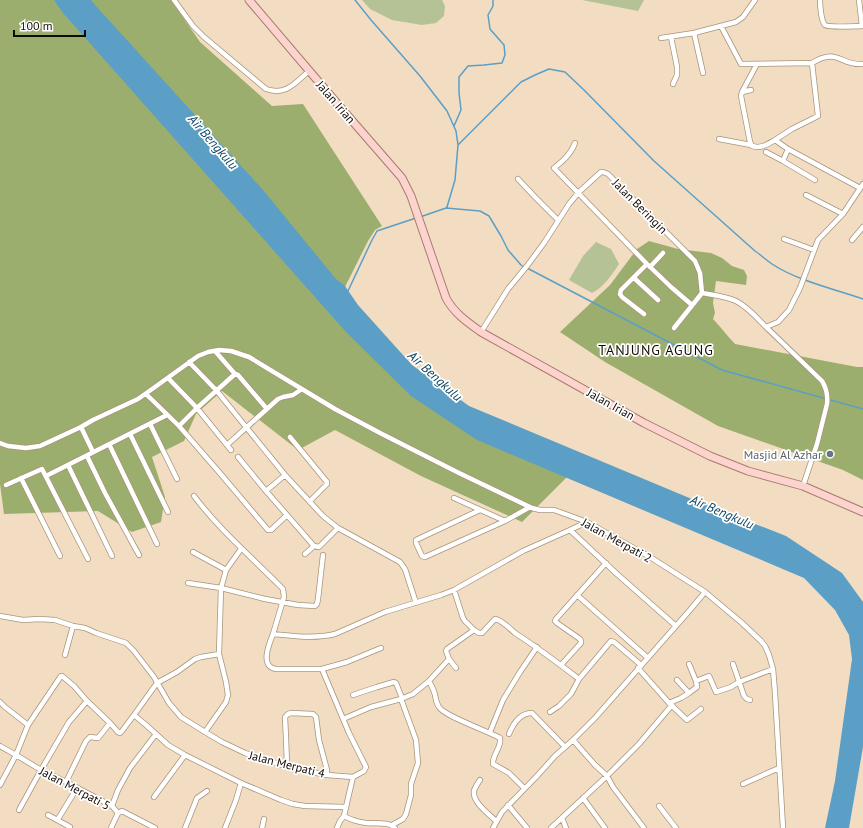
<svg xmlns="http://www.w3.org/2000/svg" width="863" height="828" font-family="'PT Sans',sans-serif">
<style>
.green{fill:#b5c296}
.forest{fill:#9cae6d}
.water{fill:#5b9fc6}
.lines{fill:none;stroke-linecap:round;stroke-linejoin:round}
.stream{stroke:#5b9fc6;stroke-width:1.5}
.street-casing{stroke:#a8947b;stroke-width:6}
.primary-casing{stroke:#a97a71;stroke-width:9}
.street{stroke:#fff;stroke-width:4.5}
.primary{stroke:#fdd3cd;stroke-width:7}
.worship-dot{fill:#6b7280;stroke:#fff;stroke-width:1.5}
.labels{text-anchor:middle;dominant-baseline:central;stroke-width:3.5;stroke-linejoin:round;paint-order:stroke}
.street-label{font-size:12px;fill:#110a03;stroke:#fff}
.worship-label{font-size:12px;fill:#5b616d;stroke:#fff;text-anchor:end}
.water-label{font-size:13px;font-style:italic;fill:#0e4662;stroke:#fff}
.quarter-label{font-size:14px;letter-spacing:1px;fill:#110a03;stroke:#fff}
</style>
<rect width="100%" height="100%" fill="#f2ddc2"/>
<path class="green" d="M362,0H442L445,6L444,16L436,23L422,25L392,20L370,9Z
M582,0H644L638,11Z
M596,242L611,249L619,264C611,276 604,287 592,293L569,280L583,256Z"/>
<path class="forest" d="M0,0H171L200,42L272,106L303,104L382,226L375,230L368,241L341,295L344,324L570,473L566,478L522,522L421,476L335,430L298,450L222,391L196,414L184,441L152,457L165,497L161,522L132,532L98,511L4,514L0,484Z
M649,241L678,249L711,253L722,258L732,266L744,270L747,276L746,285L716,281L713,303L715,313L713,319C721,327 727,336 735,344L857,367H863V480L843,470L718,426L605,362L560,332L610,285L637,249Z"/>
<path class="water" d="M54,0H91L96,6L263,190L336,279L345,286L358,305L412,365L469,406L699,502L786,536L842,573L863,602V747L849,828H825L835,781L852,659L849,635L835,610L804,578L477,440L411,396L346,332L63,13Z"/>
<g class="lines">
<path class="stream" d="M355,0L371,20L420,76L447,111L456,131L458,145
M454,126L461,110L459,93V77L468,66L484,65L502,63L505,55L504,45L490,29L488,15L493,6V0
M447,207L455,180L458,145L521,82L535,75L549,69L565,72L584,90L654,161L755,251C761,255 766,260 772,264C798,281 834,289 863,299
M420,217L446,208L480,211L489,216L501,236L508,250L521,265L524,267
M527,268L722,370L863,409
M348,291L371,242L377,231L416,218"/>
<defs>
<path id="street" d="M174,0L193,26L204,37L266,89C286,96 295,83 309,71
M820,0C820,5 821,21 825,25C829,28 856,26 863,26
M859,0L862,26
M721,26L741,64L812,63L818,116L792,129L775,140L788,149L860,188
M694,33L703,73
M671,37L677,67V75L673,84
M661,38L694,33L736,22L743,17L755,0
M812,63C838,47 840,66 863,64
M757,64L742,92L741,96L750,142L752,146C761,149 768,144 775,140
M742,92L751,90
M719,139L751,145
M575,143C571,154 563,161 554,168L647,264L671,287L692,305
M788,149L783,161L815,180
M766,152L783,161
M518,179L535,197L558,220
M806,195L843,214
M784,239L814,250
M852,240L863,227
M650,267L663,253
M634,278L658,300
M644,314L622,297L620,294L621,290L647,264
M766,327L822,381C827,389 828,395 827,404L817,444L803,486
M674,328L702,293
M481,332L508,289L527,266L544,243L569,204L579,192L601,172H603L608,174L695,261L700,273L702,293C713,295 725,296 736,301C748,307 757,318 766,327L778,322L789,310L800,288L818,240L843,214L863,184
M215,351L235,374
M189,362L216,390L285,475L323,516L338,528L400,562L405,569L416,603
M168,378L197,408L231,450
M146,394L179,426L219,472L268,530H271L287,515
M150,424L177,479
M179,426L197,408L235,374L238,375L267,409
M81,427L93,452
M130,434L168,512
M290,437L327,482V484L310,501
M0,443L8,446L26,448L40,446L81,427L93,420L138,399L155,387L198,356L208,352L219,350L231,351L249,357L335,409L382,434L459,473L532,508L540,510H554L587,522L650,557L705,592L742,623L761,641L765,646L769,655L773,669L775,693L783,828
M109,444L157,544
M227,445L278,399L283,397L293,395L302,389
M87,456L105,493L139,555
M238,457L266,491L285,475
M68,465L112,556
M46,476L167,415
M21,478L60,556
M6,485L42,469L88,559
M266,491L314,546L319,547L338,528
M194,496C219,529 248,554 277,583L283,589L284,597L273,634C293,636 314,639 335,634L385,612L441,595L454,590L523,551L570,530L617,574L676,626
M454,498L505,521
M480,510L416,540V543L422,556L425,557L505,521L530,507
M570,530L587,522
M193,552L226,570
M305,554L314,546
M188,583L221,588L226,570L241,549
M454,590L463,618L465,621L474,630
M577,595L648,658
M0,616L23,620L39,619L55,620L73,626L85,628L96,633L126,643L134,651L154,677L169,703L181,717L205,732L222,742L245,753L276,763L293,768L327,775L353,777L349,794L344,816C351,820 359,822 366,823C376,824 388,821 395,828
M273,634C269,644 259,668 277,669H322L349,733L366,767L364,771L353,777
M65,655L73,626
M449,659L456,668
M689,664L696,681
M733,664L744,696L747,699L750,700
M561,665L581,643V641L580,639L557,623L555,621L556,619L606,563
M638,668L669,703L687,720L701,709
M322,669L347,662L381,648
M429,681C431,685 434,690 435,695C436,699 436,703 439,707C444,716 488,731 500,738C502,747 492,755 493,764L509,773L524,788
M689,693L697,687L696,681L709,676L716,692L731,687L739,682L773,669
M353,695L377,687L394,682L396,683L402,698
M0,702L5,707L28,725
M669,703L681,698L689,693L677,680
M550,712L559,706L571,694L579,679L611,641L614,642L641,665
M134,715L157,683L177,672L195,659L201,657L219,654
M343,719L371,707L401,699L413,694L429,681L449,659L446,651L447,649L474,630L479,633H482L495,619C502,620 509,628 515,633C537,647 558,663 579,679
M205,732L226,702L228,695L226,682L219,654L221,588L265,599L298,605L315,606L317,604L318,599L323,555
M490,732L503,700L520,672L537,647
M509,734C513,724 520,713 532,713L565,747
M573,740L595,765L607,776L613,787L644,828
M0,746L16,755L41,770L66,782L112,806L118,813L122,811L155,828
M287,765L286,738L285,717L288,714L291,713L313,714L316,717L319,740L327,770V775
M480,780C478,783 475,787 474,791C472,802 489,814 496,821
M66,782L86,741L90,737L98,738L110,723
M743,784L779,768
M0,785L16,755L28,725L61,676H62L74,686L87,701
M154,797L185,755
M583,798L605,828
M508,805L527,828
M112,806L118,790L130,768L156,734L168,745L185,755L241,783L281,800L293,804L305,806L346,807
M659,806L676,828
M19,810L41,770L69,722L87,701L110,723L118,732L120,733L122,731L134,715L146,725L156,734
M48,815L70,827
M562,818L566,828
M58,819L77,788
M392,825L403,819L406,814L411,795V784L418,763L416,740L401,699
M111,828L118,813
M185,828L197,798L207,791
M225,828L236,800L241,783
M262,828L264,819
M337,828L340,821L344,816
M493,828L502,812L537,776L555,756L573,740L595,718L690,610L705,592
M551,828L607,776L639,744L672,705"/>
<path id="primary" d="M249,0L335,101L402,178L411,196L446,298C454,313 467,322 481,332L644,423L710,456L748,471L803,486L863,512"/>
</defs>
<use href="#street" class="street-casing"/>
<use href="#primary" class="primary-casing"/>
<use href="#street" class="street"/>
<use href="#primary" class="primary"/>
</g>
<circle class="worship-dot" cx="830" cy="454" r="4"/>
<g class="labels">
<g class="street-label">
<text transform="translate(336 102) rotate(49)">Jalan Irian</text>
<text transform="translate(640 206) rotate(45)">Jalan Beringin</text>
<text transform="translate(611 404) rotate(29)">Jalan Irian</text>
<text transform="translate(617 540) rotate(29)">Jalan Merpati 2</text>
<text transform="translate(287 764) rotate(14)">Jalan Merpati 4</text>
<text transform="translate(75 788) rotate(28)">Jalan Merpati 5</text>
</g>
<g class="worship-label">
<text x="822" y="454">Masjid Al Azhar</text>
</g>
<g class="water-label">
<text transform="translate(213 142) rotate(49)">Air Bengkulu</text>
<text transform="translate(435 376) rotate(42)">Air Bengkulu</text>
<text transform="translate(722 512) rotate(23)">Air Bengkulu</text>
</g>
<g class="quarter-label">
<text x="656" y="350">TANJUNG AGUNG</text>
</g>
</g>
<path d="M14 30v6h71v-6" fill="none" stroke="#110a03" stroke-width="2"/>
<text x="20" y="30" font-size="12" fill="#110a03" stroke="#ffffff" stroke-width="3" paint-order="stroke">100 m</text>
</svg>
